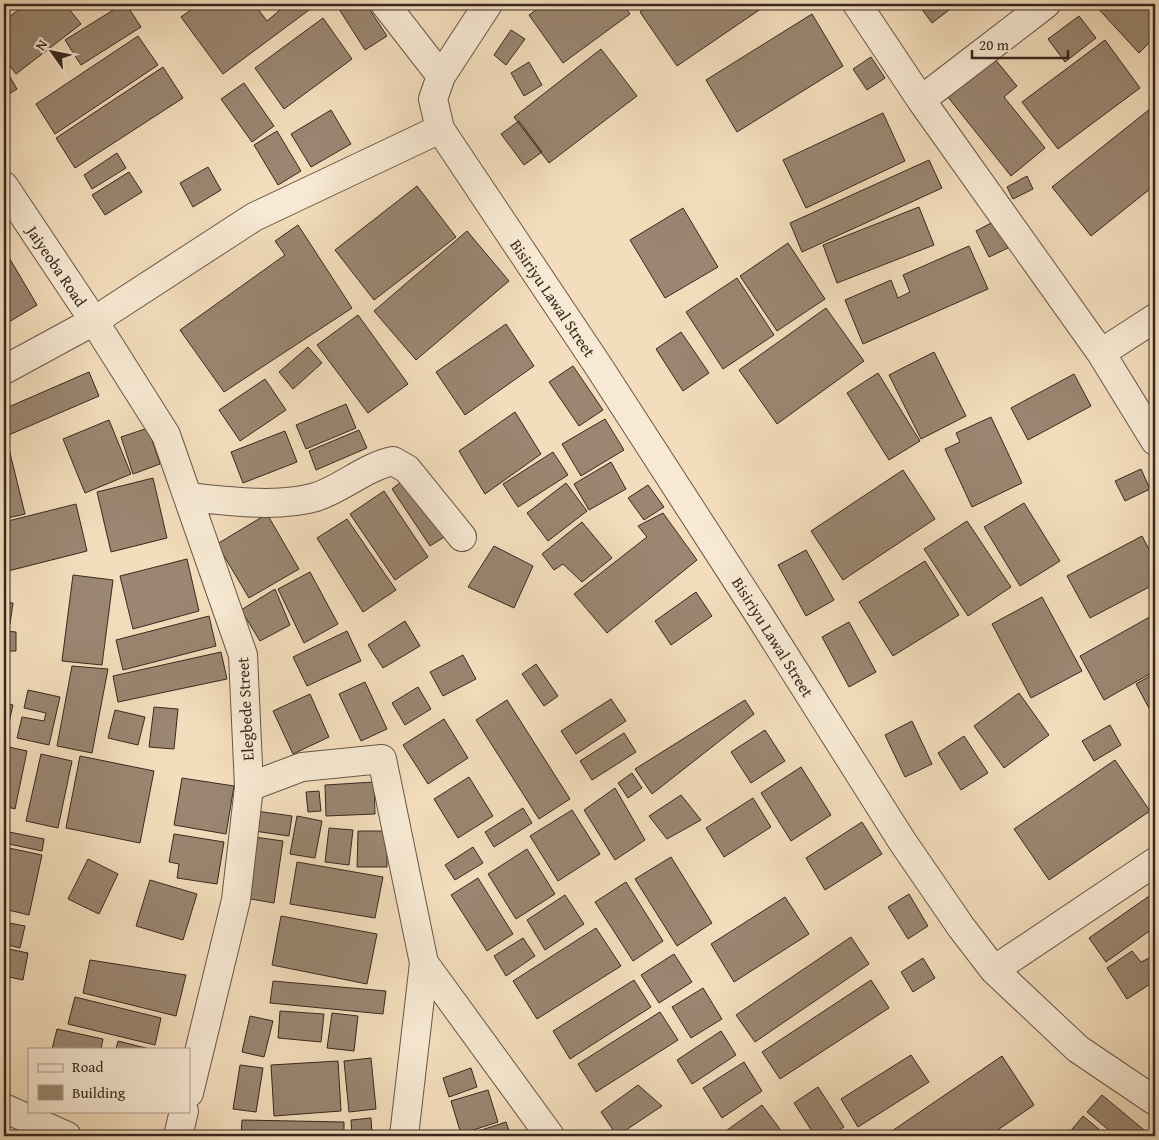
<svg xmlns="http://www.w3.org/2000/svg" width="1159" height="1140" font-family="'Gentium Book Plus',serif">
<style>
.building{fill:#9a8671;stroke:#392820}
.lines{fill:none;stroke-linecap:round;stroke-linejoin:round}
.minor-casing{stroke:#685547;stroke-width:30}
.minor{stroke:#f7e9d3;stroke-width:28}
.labels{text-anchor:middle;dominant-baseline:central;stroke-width:4;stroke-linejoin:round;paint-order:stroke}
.street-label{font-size:16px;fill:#392820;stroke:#f7e9d3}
</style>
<rect width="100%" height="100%" fill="#f3ddbc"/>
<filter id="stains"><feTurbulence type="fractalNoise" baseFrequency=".004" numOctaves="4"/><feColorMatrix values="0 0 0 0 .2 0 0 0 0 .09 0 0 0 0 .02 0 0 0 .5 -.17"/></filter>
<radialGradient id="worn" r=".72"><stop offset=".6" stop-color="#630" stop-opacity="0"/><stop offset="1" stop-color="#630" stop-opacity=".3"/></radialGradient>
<path class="building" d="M26,4H65L81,24L16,74L4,58V21Z
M123,4H126L141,27L81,65L65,40Z
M199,4H254L267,21L280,10L275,4H317L223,74L181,17Z
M346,4H366L387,36L365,50L339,9Z
M545,4H623L630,14L563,63L529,15Z
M652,4H768L677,66L640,12Z
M918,4H957L932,23Z
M1094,4H1155V37L1139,53Z
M812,14L843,66L737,132L706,80Z
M1079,16L1096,38L1065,62L1048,39Z
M323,18L352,59L284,109L255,68Z
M511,30L525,39L506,65L494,55Z
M138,36L158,65L55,134L36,104Z
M1105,40L1140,88L1058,149L1022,102Z
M601,49L637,96L549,163L514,117Z
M990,53L1017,86L1004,97L1045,148L1011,176L943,91Z
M871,57L885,78L867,90L853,69Z
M529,62L542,85L524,96L511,73Z
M4,67L17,89L4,97Z
M163,67L183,98L75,168L56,138Z
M244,83L274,126L252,142L221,99Z
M1155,105V185L1091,236L1052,187Z
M331,110L351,144L311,167L291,134Z
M883,113L905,161L806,208L783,160Z
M519,121L542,152L524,165L501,134Z
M277,131L301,171L278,185L254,145Z
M117,153L126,168L92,189L84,175Z
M929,160L942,188L802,252L790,223Z
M208,167L221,190L193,207L180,183Z
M129,172L142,192L105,215L92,195Z
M1027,176L1033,189L1013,199L1007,187Z
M417,186L456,237L374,300L335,250Z
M919,207L934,245L837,283L823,245Z
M683,208L718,267L665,298L630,240Z
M995,221L1008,248L989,257L976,231Z
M298,225L352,308L224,392L180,330L285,255L275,241Z
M467,231L509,281L416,360L374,311Z
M788,243L825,299L777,331L740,276Z
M969,246L988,289L863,344L845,300L891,280L898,298L910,292L903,275Z
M4,249L37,305L4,325Z
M737,278L774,335L723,369L686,312Z
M826,308L864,361L777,424L739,370Z
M358,315L408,384L368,413L317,345Z
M506,324L534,366L465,415L436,372Z
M681,332L709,373L683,391L656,349Z
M308,347L322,363L293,389L279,372Z
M934,352L966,416L921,439L889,375Z
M573,366L603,410L579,426L549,382Z
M89,372L99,396L4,437V409Z
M878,373L920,441L889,460L847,393Z
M1074,374L1091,406L1028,440L1011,408Z
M265,379L286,410L240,441L219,410Z
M346,404L356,428L306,449L296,425Z
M515,412L541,454L485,494L459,451Z
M991,417L1022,483L972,507L945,449L960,442L956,433Z
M605,419L624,450L581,476L562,444Z
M109,420L131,474L85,493L63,439Z
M148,428L160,464L133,474L121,437Z
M359,430L367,448L316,470L309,451Z
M285,431L297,462L243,483L231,452Z
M8,445L25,514L4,519V446Z
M553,452L568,475L518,507L503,484Z
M611,462L626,489L589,510L574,484Z
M1141,469L1150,489L1125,501L1115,481Z
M903,470L935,519L843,580L811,531Z
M153,478L167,538L111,552L97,492Z
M406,478L449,534L430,546L392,489Z
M566,483L587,511L548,541L527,513Z
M648,485L664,507L644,520L628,498Z
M384,491L428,557L395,580L350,514Z
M1024,503L1060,561L1020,586L984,527Z
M76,504L87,551L4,572V522Z
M663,513L697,560L607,633L574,594L647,537L638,526Z
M267,514L299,569L249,598L217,544Z
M347,519L396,590L363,612L317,538Z
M967,521L1011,587L968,616L924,549Z
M582,522L612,558L582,582L563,564L554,570L542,554Z
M1142,536L1155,561V584L1090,618L1067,576Z
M494,546L533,566L514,608L468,587Z
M806,550L834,600L806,616L778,565Z
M187,559L199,611L133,629L120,576Z
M925,561L959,615L893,656L859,602Z
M310,572L338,624L304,643L278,589Z
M73,575L113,580L102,665L62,661Z
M275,589L290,625L260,641L241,610Z
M696,592L712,616L671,645L655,621Z
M1042,597L1082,671L1031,698L992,624Z
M4,602L13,603L10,624L4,623Z
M1155,614V671L1104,700L1080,656Z
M209,616L216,646L123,670L116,640Z
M405,621L420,646L383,668L368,645Z
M849,622L876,672L849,687L822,637Z
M4,631L16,632V651H4Z
M347,631L361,661L307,686L293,657Z
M221,652L227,679L118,702L113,676Z
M463,655L476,679L443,696L430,672Z
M536,664L558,696L544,706L522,674Z
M72,666L108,669L92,753L57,746Z
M1155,673V708L1150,710L1136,684Z
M365,682L387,729L361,741L339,694Z
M418,687L431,709L405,725L392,703Z
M28,690L60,697L49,745L17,738L22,717L44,721L46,713L24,708Z
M1019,693L1049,735L1004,768L974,726Z
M310,694L329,737L293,754L273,711Z
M611,699L626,721L576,754L561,731Z
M507,700L570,799L539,819L476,720Z
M745,700L754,714L652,794L635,769Z
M4,703L13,705L7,731L4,730Z
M154,707L178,709L174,749L149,747Z
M115,710L145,717L138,745L108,738Z
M444,719L468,758L428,784L403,745Z
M912,721L932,764L905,777L885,735Z
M1110,725L1121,745L1094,761L1082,741Z
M765,730L785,761L751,783L731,752Z
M624,733L636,752L592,780L580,761Z
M1155,734V748L1150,736Z
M964,736L988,773L961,790L938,753Z
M4,746L27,751L15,809L4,806Z
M41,754L72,761L58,828L26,821Z
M80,756L154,771L140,843L66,828Z
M1115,760L1150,811L1049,880L1014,829Z
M801,767L831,815L791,841L761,793Z
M632,773L642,788L628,798L618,783Z
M469,777L493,816L458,838L434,799Z
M182,778L234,786L226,834L174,825Z
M374,782L375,814L326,816L325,785Z
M615,788L645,840L615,860L584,810Z
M319,791L321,811L308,812L306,792Z
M681,795L701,820L667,839L649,816Z
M753,798L771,827L724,857L706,828Z
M523,808L532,823L494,847L485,832Z
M572,810L600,854L558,881L530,836Z
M256,811L292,816L289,836L254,831Z
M297,816L322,821L315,858L290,854Z
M862,822L882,854L825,890L806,858Z
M329,828L353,830L349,865L325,862Z
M4,831L44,839L42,851L4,843Z
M358,831H387V867H357Z
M174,834L224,842L217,884L177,878L179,864L169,862Z
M254,837L283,841L274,903L245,898Z
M4,847L42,855L29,915L4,909Z
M473,847L483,863L455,880L445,865Z
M527,849L555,894L516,919L488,874Z
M671,857L712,923L677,946L635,879Z
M88,859L118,874L99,914L68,899Z
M297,862L383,877L375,918L290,904Z
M478,878L513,934L487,951L451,895Z
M150,880L197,894L183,940L136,926Z
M626,882L663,941L633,961L595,902Z
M1155,892V927L1106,962L1089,938Z
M909,894L928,926L908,939L888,907Z
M565,895L584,924L545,950L527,920Z
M785,897L809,934L734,982L711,944Z
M281,916L377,934L367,984L272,965Z
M4,922L25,926L20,948L4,944Z
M596,928L621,966L537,1019L513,981Z
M851,937L869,964L755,1042L736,1015Z
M523,938L535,956L506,976L494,956Z
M9,949L28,953L23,980L4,976Z
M1132,951L1141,962L1155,955V981L1127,999L1107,968Z
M674,954L692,982L659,1003L641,975Z
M923,958L935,978L913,992L901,972Z
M90,960L186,975L176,1016L83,993Z
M634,980L651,1007L570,1059L553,1031Z
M871,980L889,1008L780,1079L762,1052Z
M273,981L386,991L383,1014L270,1003Z
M703,988L722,1019L691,1038L672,1007Z
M75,997L161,1018L155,1045L68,1024Z
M280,1011L324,1014L321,1042L278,1038Z
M660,1012L678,1040L596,1092L578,1064Z
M332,1013L358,1016L354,1051L327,1048Z
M250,1016L273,1021L264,1057L242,1052Z
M57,1029L103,1039L101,1049H52Z
M721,1031L736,1055L692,1084L677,1060Z
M118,1041L150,1049H116Z
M911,1055L929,1082L858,1127L841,1099Z
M1002,1056L1034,1105L989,1136H895L892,1131Z
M371,1058L376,1109L349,1112L344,1061Z
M338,1061L341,1111L274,1116L271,1065Z
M744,1062L762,1091L722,1118L703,1088Z
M240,1065L263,1068L256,1112L233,1109Z
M471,1068L477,1087L449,1097L443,1078Z
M638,1085L662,1106L617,1136L601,1112Z
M818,1087L844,1127L830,1136H815L794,1103Z
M488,1090L498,1122L461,1134L451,1101Z
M1102,1095L1150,1135L1148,1136H1116L1087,1112Z
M762,1105L785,1136H719Z
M1083,1116L1107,1136H1073L1069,1133Z
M371,1118L372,1136H352L351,1120Z
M242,1120L344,1122V1136H241Z
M506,1122L511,1136H463Z"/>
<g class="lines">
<defs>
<path id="minor" d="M385,4L441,76
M857,4L921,100L1101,353L1155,441
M921,100L1046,4
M440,129L599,367L756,610L902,841L961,927L994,970L1078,1049L1155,1101
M4,186L94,321L166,435L243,655L249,787L236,900L189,1093
M1101,353L1155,318
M4,370L94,321L254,217L440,129L433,99L441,76L488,4
M189,497C227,501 278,508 316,497C343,488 365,467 393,461L407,469L462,537
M249,787L302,767L382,759L424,963L404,1136
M424,963L550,1136
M994,970L1155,862
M4,1108L67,1136
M178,1136L184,1111"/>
</defs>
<use href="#minor" class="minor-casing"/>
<use href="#minor" class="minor"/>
</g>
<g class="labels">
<g class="street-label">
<text transform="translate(57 266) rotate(56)">Jaiyeoba Road</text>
<text transform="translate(553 298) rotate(56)">Bisiriyu Lawal Street</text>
<text transform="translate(773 637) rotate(58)">Bisiriyu Lawal Street</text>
<text transform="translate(245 709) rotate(-93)">Elegbede Street</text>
</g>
</g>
<rect width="1159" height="1140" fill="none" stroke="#f3ddbc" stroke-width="20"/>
<rect x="5" y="5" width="1149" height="1130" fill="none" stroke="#392820" stroke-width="2.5"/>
<rect x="10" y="10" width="1139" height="1120" fill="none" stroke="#392820"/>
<rect x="28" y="1048" width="162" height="65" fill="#f7e9d3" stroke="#ab9c8b"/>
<rect x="38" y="1064" width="25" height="8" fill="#f7e9d3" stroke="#ab9c8b"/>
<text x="72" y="1072" font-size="15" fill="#392820">Road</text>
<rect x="38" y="1085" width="25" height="15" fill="#9a8671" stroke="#ab9c8b"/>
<text x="72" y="1098" font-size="15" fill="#392820">Building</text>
<g transform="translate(52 52) rotate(303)" stroke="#f7e9d3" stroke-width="4" paint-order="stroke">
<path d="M0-4L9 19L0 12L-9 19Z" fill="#392820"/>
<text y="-8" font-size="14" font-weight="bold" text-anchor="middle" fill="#392820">N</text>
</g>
<path d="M972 50v8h96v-8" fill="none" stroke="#392820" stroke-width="2.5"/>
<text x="979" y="50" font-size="15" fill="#392820" stroke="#f7e9d3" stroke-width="4" paint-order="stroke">20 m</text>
<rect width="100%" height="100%" filter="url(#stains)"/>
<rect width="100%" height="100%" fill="url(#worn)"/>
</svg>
